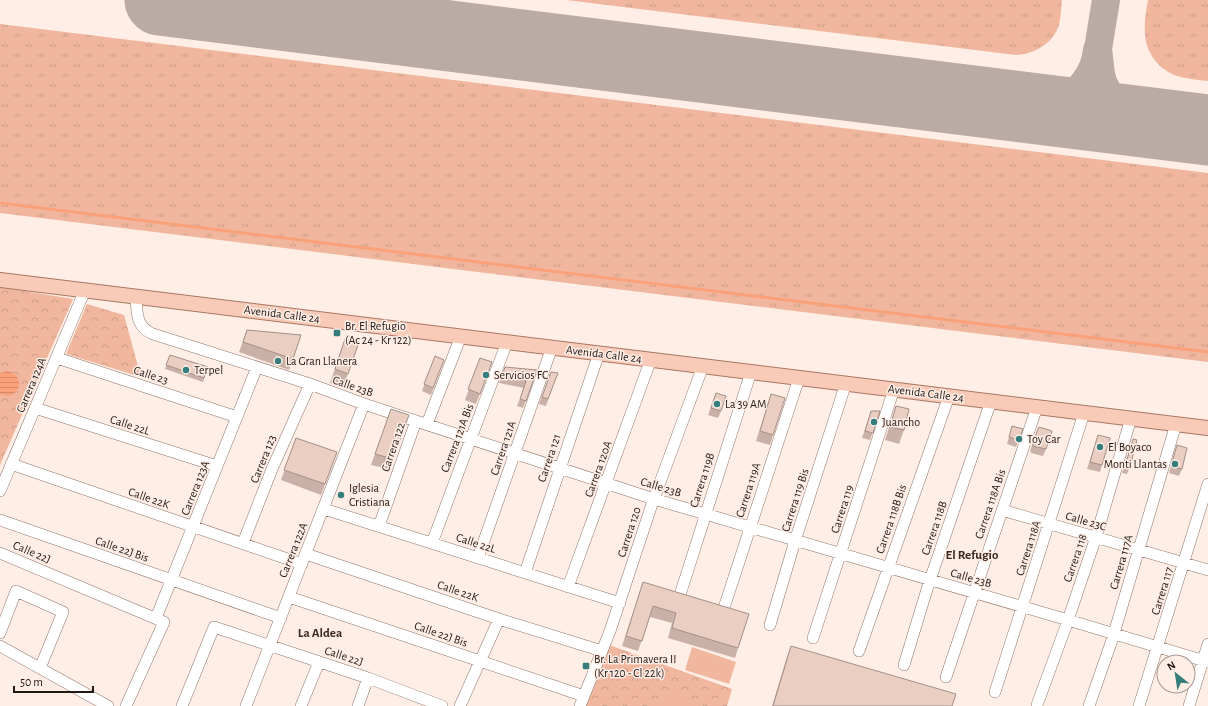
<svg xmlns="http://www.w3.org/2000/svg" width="1208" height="706" font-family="'Alegreya Sans',sans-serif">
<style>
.grass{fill:url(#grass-tufts)}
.park{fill:url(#park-crowns)}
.pitch{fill:#f1b79e}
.water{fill:url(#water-rules)}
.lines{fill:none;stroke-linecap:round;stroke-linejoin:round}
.stream{stroke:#fba17a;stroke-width:3}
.taxiway{stroke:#baaba4;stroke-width:28}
.runway{stroke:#baaba4;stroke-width:71}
.minor-casing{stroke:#8e756a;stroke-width:12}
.major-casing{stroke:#aa7661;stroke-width:16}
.minor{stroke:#fff;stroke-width:11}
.major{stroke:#f8cbb9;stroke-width:14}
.wall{fill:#c9b1a7}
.building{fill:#eacec2;stroke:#a49088}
.poi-dot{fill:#367e7d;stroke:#ffeee6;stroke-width:1.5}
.labels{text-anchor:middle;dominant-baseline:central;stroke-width:3;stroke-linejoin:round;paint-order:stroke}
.street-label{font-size:12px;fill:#221814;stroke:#ffeee6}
.poi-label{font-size:12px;fill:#221814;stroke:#ffeee6;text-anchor:start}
.neighbourhood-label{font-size:13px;font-weight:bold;fill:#3f2a21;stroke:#ffeee6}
</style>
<defs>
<pattern id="grass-tufts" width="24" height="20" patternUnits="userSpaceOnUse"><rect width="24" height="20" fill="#f1b79e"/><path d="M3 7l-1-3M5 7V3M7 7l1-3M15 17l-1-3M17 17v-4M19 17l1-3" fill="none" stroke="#ce9d87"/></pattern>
<pattern id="park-crowns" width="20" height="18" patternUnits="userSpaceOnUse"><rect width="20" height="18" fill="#f1b79e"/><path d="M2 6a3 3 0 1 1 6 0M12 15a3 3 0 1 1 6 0" fill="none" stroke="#ce9d87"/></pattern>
<pattern id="water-rules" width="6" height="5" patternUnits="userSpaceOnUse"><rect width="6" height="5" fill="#fba17a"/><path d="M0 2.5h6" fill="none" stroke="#d78a69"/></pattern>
</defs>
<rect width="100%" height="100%" fill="#ffeee6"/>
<path class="grass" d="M566,0H1062C1061,8 1061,17 1059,25C1053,44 1034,54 1016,55Z
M1148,0H1208V81C1198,80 1187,79 1177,76C1159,70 1146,53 1145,34C1144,23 1146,11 1148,0Z
M0,24L1208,173V362L0,213Z"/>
<path class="park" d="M0,287L73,299L0,465Z
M87,304L124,315L141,377L66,354Z
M609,645L732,689L727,706H586Z"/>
<path class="pitch" d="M692,647L736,662L729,684L685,670Z
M678,689L688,706H653L652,704Z"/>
<path class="water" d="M7,371C28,375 19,403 0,394V373Z"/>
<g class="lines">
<path class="stream" d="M0,203L1208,352"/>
<path class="taxiway" d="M1106,0L1098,49L1101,74L1103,82L1108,92L1114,101L1125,113L1151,123
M1033,109C1039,108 1046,108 1052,106C1068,102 1084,85 1091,71C1095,64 1096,57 1097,50"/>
<path class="runway" d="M160,0L1208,130"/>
<defs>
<path id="minor" d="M136,297C137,313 136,327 153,334L310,384L364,404L654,499L1068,620L1208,662
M57,358L237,417
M35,408L217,466
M427,424L461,336
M11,464L302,564
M0,491L85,290
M324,509L620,603
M1002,510L1208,570
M0,520L281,618
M379,526L416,421
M243,543L272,469L310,384
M432,543L507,342
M0,553L164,622L126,706
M306,554L499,619L602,651
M478,558L552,347
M525,573L599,353
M568,587L651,359
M289,597L584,696
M679,598L751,372
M723,611L799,378
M156,618L257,367
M770,625L795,541L846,383
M0,633L16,591L63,612L40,668
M813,638L894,389
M0,646L108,706
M859,651L949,396
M904,665L928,586L991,401
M946,677L1037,407
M995,692L1084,413
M1037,705L1066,626L1096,537L1131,418
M182,706L214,627L368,678L442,706
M246,706L364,404
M301,706L319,662
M358,706L368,678
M460,706L499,619
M580,706L610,631L652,504L703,366
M1089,706L1112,640L1176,424
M1139,706L1208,484
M1189,706L1208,644"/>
<path id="major" d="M0,280L1208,428"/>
</defs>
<use href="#minor" class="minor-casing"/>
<use href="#major" class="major-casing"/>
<use href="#minor" class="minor"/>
<use href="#major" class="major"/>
</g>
<path class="wall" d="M247,330L301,335L289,370L239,352Z
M345,339L359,342L343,388L330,383Z
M170,355L208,367L203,382L165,369Z
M435,356L444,360L431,395L422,391Z
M480,358L492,362L476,404L465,400Z
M505,367L537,370L523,408L517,406L524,388L499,383Z
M551,372L555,380L546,406L539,404Z
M716,393L721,411L718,418L708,415Z
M771,394L773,435L770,445L756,441Z
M896,406L904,430L899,444L885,440Z
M391,409L409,415L389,469L371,465Z
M871,411H880L870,440L862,438Z
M1012,426L1023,429L1016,447L1007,444Z
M1039,427L1046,449L1043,456L1031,453V451H1030Z
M1098,435L1102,465L1100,472L1087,469Z
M296,438L337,452L321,495L281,480Z
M1133,439L1130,467L1127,474L1122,473Z
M1177,445L1182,469L1179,476L1169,473Z
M643,582L738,648L735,658L668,638L672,623L650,617L638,651L622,646Z
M791,646L952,706H772L786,660Z"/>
<path class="building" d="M247,330L301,335L293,359L243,342Z
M345,339L359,342L348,374L335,369Z
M170,355L208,367L204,378L166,365Z
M435,356L444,360L433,388L424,384Z
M480,358L492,362L480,394L468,389Z
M505,367L537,370L526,401L520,399L526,381L502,376Z
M551,372L558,373L548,399L542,397Z
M716,393L726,396L721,411L711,408Z
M771,394L785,398L773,435L760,431Z
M896,406L909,409L904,430L890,427Z
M391,409L409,415L393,459L375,454Z
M871,411H880L873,433L865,431Z
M1012,426L1023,429L1019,440L1009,437Z
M1039,427L1052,431L1046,449L1033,446L1034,444H1032Z
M1098,435L1110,438L1102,465L1090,462Z
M296,438L337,452L325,484L284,470Z
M1133,439L1137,440L1130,467L1125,466Z
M1177,445L1187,448L1182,469L1171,466Z
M643,582L749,614L738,648L672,628L676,613L653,606L642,641L626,636Z
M791,646L956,694L952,706H773Z"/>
<g class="poi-dot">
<rect x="333" y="329" width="8" height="8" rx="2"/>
<circle cx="278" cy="361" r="4"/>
<circle cx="186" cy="370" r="4"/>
<circle cx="486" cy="375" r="4"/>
<circle cx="717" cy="404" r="4"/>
<circle cx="874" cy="422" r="4"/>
<circle cx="1019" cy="439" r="4"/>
<circle cx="1100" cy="447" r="4"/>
<circle cx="1175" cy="464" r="4"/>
<circle cx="341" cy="495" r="4"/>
<rect x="582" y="662" width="8" height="8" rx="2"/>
</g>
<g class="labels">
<g class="street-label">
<text transform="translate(282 314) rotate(7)">Avenida Calle 24</text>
<text transform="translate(604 354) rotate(7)">Avenida Calle 24</text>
<text transform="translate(151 375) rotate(18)">Calle 23</text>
<text transform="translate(31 385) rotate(-67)">Carrera 124A</text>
<text transform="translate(353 386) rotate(19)">Calle 23B</text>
<text transform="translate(926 393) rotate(7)">Avenida Calle 24</text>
<text transform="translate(130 425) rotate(18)">Calle 22L</text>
<text transform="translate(457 438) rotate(-69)">Carrera 121A Bis</text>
<text transform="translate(393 447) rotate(-71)">Carrera 122</text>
<text transform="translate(503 448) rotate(-71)">Carrera 121A</text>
<text transform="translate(549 458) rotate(-71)">Carrera 121</text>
<text transform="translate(263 459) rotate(-68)">Carrera 123</text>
<text transform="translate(598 469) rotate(-70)">Carrera 120A</text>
<text transform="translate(702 480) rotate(-72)">Carrera 119B</text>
<text transform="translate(661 487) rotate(17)">Calle 23B</text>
<text transform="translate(195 488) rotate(-68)">Carrera 123A</text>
<text transform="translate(748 490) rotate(-72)">Carrera 119A</text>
<text transform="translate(149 498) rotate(19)">Calle 22K</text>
<text transform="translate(795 500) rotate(-72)">Carrera 119 Bis</text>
<text transform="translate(990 504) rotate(-71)">Carrera 118A Bis</text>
<text transform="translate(842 509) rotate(-72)">Carrera 119</text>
<text transform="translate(891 519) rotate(-71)">Carrera 118B Bis</text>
<text transform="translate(1086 521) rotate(16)">Calle 23C</text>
<text transform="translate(934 528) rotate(-71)">Carrera 118B</text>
<text transform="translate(629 532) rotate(-72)">Carrera 120</text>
<text transform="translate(476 543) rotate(18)">Calle 22L</text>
<text transform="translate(1028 548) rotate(-72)">Carrera 118A</text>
<text transform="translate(122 549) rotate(19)">Calle 22J Bis</text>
<text transform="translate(293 550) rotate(-68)">Carrera 122A</text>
<text transform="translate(32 552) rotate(23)">Calle 22J</text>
<text transform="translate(1075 558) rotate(-71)">Carrera 118</text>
<text transform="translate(1121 562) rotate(-74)">Carrera 117A</text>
<text transform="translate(971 578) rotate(16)">Calle 23B</text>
<text transform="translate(458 591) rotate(19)">Calle 22K</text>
<text transform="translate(1162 591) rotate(-73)">Carrera 117</text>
<text transform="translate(441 634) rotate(19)">Calle 22J Bis</text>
<text transform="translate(344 656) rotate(18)">Calle 22J</text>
</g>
<g class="poi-label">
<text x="345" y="326">Br. El Refugio<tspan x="345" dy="14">(Ac 24 - Kr 122)</tspan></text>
<text x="286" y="361">La Gran Llanera</text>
<text x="194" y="370">Terpel</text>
<text x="494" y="375">Servicios FC</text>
<text x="725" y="404">La 39 AM</text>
<text x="882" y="422">Juancho</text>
<text x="1027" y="439">Toy Car</text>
<text x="1108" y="447">El Boyaco</text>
<text x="1167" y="464" text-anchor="end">Monti Llantas</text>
<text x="349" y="488">Iglesia<tspan x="349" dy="14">Cristiana</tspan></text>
<text x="594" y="659">Br. La Primavera II<tspan x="594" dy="14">(Kr 120 - Cl 22k)</tspan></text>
</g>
<g class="neighbourhood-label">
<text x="972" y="555">El Refugio</text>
<text x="320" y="633">La Aldea</text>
</g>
</g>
<g transform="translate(1176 674) rotate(330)"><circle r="19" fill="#ffeee6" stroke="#a79892"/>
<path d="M0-3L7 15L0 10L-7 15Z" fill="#367e7d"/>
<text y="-6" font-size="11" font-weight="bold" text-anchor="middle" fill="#221814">N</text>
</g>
<path d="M14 686v6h79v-6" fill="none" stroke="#221814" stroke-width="2"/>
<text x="20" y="686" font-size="12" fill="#221814" stroke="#ffeee6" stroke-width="3" paint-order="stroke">50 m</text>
</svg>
